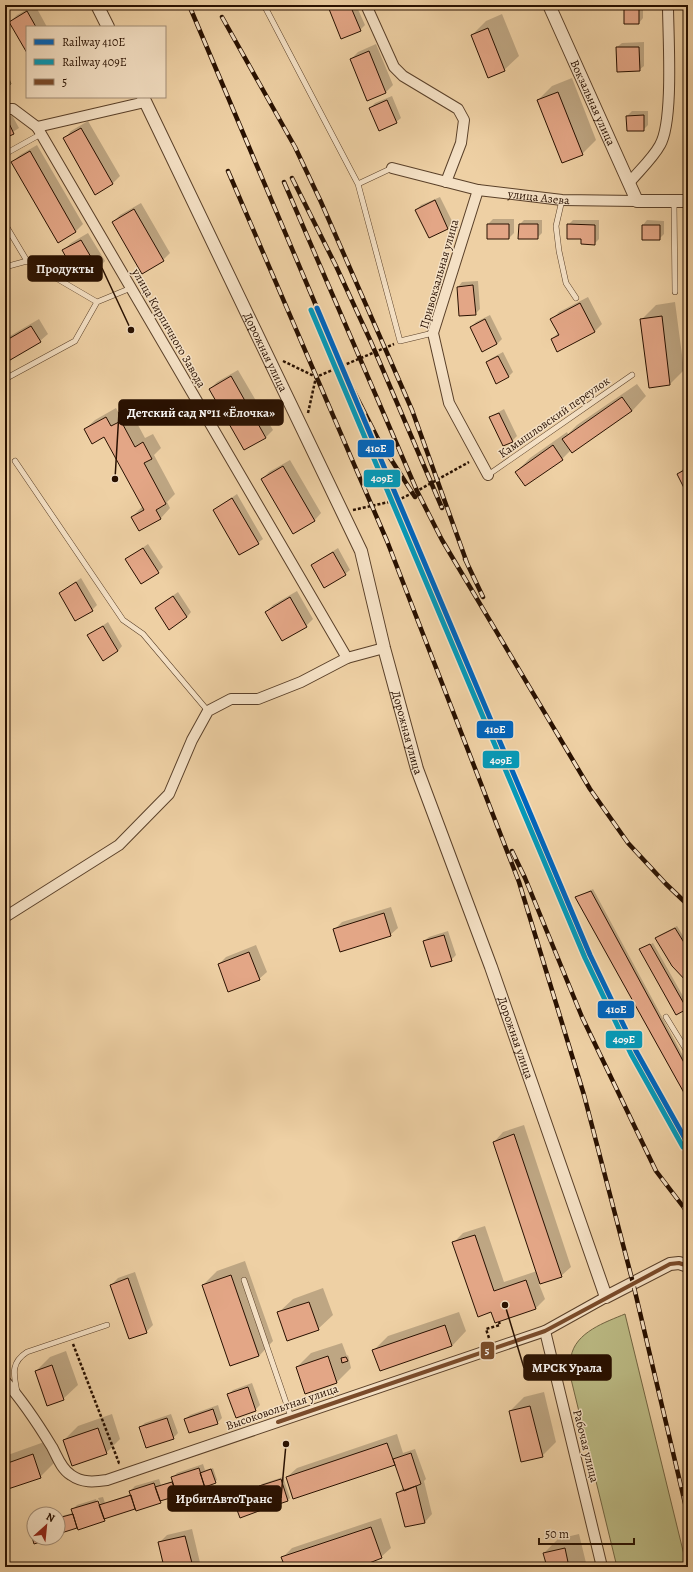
<svg xmlns="http://www.w3.org/2000/svg" width="693" height="1572" font-family="Alegreya,serif">
<style>
.green{fill:#bbba84;stroke:#726542}
.shadow{fill:#0003}
.building{fill:#e3a686;stroke:#281000}
.lines{fill:none;stroke-linecap:round;stroke-linejoin:round}
.service-casing{stroke:#5a4029;stroke-width:6}
.minor-casing{stroke:#5a4029;stroke-width:12}
.tertiary-casing{stroke:#5a4029;stroke-width:14}
.path{stroke:#281000;stroke-width:2.5;stroke-dasharray:3 2;stroke-linecap:butt}
.service{stroke:#f4e0c4;stroke-width:5}
.minor{stroke:#f4e0c4;stroke-width:10}
.tertiary{stroke:#f4e0c4;stroke-width:12}
.rail-casing{stroke:#281000;stroke-width:4.5}
.rail{stroke:#f4e0c4;stroke-width:3;stroke-dasharray:9;stroke-linecap:butt}
.bus-1-casing{stroke:#f4e0c4;stroke-width:7}
.bus-1{stroke:#7a4b2a;stroke-width:4}
.rail-1-casing{stroke:#f4e0c4;stroke-width:8}
.rail-2-casing{stroke:#f4e0c4;stroke-width:8}
.rail-1{stroke:#0065bd;stroke-width:5}
.rail-2{stroke:#049ab9;stroke-width:5}
.labels{text-anchor:middle;dominant-baseline:central;stroke-width:3;stroke-linejoin:round;paint-order:stroke}
.street-label{font-size:12px;fill:#281000;stroke:#f4e0c4}
.leader{fill:none;stroke:#281000;stroke-width:1.5}
.callout-dot{fill:#281000;stroke:#f4e0c4;stroke-width:1.5}
.callout{fill:#281000;stroke:#281000;stroke-width:1.5}
.callout-label{font-size:13px;text-anchor:middle;font-weight:bold;fill:#fff}
.line-badge{stroke:#f4e0c4;stroke-width:1.5}
.badge-label{font-size:11px;text-anchor:middle;font-weight:bold;fill:#fff}
</style>
<rect width="100%" height="100%" fill="#eed0a4"/>
<filter id="stains"><feTurbulence type="fractalNoise" baseFrequency=".005" numOctaves="4"/><feColorMatrix values="0 0 0 0 .2 0 0 0 0 .09 0 0 0 0 .02 0 0 0 .5 -.17"/></filter>
<radialGradient id="worn" r=".72"><stop offset=".6" stop-color="#630" stop-opacity="0"/><stop offset="1" stop-color="#630" stop-opacity=".3"/></radialGradient>
<path class="green" d="M5,68L11,84L5,88Z
M625,1314L687,1567H617L571,1379C571,1372 570,1363 571,1357C575,1332 606,1322 625,1314Z"/>
<path class="shadow" d="M35,5L47,27H27V51L10,22L17,15Z
M335,5H356L365,25L360,30L330,10Z
M625,5H643V18L639,23Z
M502,14L519,56L504,70L472,35L486,21Z
M644,42V66L639,70L617,47L622,43Z
M376,44L393,85L386,92L368,99L351,59L358,52Z
M572,78L596,140L582,154L538,100L552,86Z
M392,96L401,118L396,122L370,108L375,103Z
M632,111H648V125L643,130H628L627,116Z
M12,115L19,128L5,137V118Z
M88,121L120,176L113,183L96,193L64,139L71,131Z
M37,145L83,224L76,231L58,241L12,162L20,155Z
M440,197L453,223L448,228L429,237L416,210L421,205Z
M141,203L170,253L163,260L113,222L120,215Z
M493,219H514V233L509,238H488V224Z
M524,220H542V233L537,238L520,224Z
M573,220H599V239L594,244L582,238L568,225Z
M647,220L664,221V234L659,239L643,225Z
M88,233L105,261L98,269L63,251L71,243Z
M478,281L480,309L475,314L458,287L462,282Z
M588,297L602,324L595,331L558,351L552,339L559,332L552,319L559,312Z
M675,302L684,370L670,384L642,319L656,305Z
M490,315L502,339L497,344L482,350L471,327L476,322Z
M39,319L48,334L40,341L5,362V339Z
M503,352L513,372L508,377L487,362L492,358Z
M238,370L273,430L266,437L245,449L210,389L217,382Z
M637,384L646,396L632,411L571,450L562,459L516,472L530,458L567,432L568,434L577,425Z
M116,408L121,417L131,412L145,438L153,434L161,448L154,455L175,494L167,502L170,508L161,518L139,530L132,517L143,506L105,435L85,429L95,420Z
M504,409L517,436L512,441L490,417Z
M290,460L321,513L314,521L262,479L269,472Z
M688,464V493L678,474Z
M237,494L263,539L258,543L214,510Z
M148,544L163,567L158,572L127,559Z
M338,548L350,570L345,574L312,565Z
M81,578L97,605L92,610L60,593Z
M297,591L313,619L306,626L266,612L273,605Z
M178,592L191,612L187,617L156,608Z
M108,622L122,646L118,651L88,636Z
M593,889L688,1065V1099L577,897Z
M391,907L398,928L390,935L334,930L342,922Z
M677,926L688,944V982L658,936Z
M448,931L456,955L451,960L424,941L429,937Z
M653,943L688,1005L686,1008L641,949Z
M256,945L267,972L259,979L219,964L226,957Z
M524,1125L571,1267L561,1276L539,1284L545,1299L535,1309L492,1311L453,1243L463,1233L485,1226L504,1282L537,1271L494,1142L503,1132Z
M245,1261L273,1341L259,1356L203,1285L217,1271Z
M135,1272L153,1325L146,1332L111,1285L118,1278Z
M323,1288L333,1315L318,1329L278,1313L293,1299Z
M459,1312L466,1331L452,1346L374,1350L388,1336Z
M342,1343L347,1356L348,1355L351,1368L337,1382L306,1393L297,1367L311,1353Z
M66,1351L78,1385L63,1399L36,1371L50,1357Z
M252,1383L260,1405L255,1410L229,1394L233,1390Z
M544,1392L556,1442L542,1456L510,1411L524,1397Z
M218,1405L222,1418L217,1423L185,1419L190,1415Z
M112,1414L120,1439L106,1453L64,1440L78,1426Z
M171,1414L178,1433L173,1438L140,1427L145,1423Z
M397,1434L403,1453L415,1449L426,1479L424,1481L432,1514L425,1522L397,1493L404,1487L395,1464L294,1498L287,1477L297,1468Z
M47,1441L54,1463L40,1477L5,1489V1456Z
M203,1464L205,1470L213,1468L217,1480L205,1488L178,1497L177,1494L164,1499L160,1502L136,1508L108,1517L104,1520L78,1526L62,1532L58,1535V1516V1517L73,1513L72,1510L77,1505L96,1499L99,1507L101,1505L98,1498L103,1497L105,1503L131,1494L130,1491L135,1486L159,1479L161,1485L173,1481L172,1478L177,1473Z
M283,1477L290,1498L288,1500L240,1516L236,1502L240,1497L262,1490L260,1486L262,1484Z
M57,1511V1514H49Z
M381,1518L391,1548L381,1557L369,1561L371,1567H286L283,1557L292,1548Z
M192,1529L201,1567H165L160,1542L167,1535Z
M579,1534L587,1567H548L544,1553L558,1539Z"/>
<path class="building" d="M340,5H350L361,31L341,39L329,9Z
M624,5H639V24H624Z
M687,10H688V53H687Z
M27,11L36,27H27V53L9,22Z
M488,28L505,71L488,78L471,35Z
M616,47H639L640,71L617,72Z
M369,51L386,93L367,101L350,59Z
M687,67H688V87H687Z
M558,92L583,155L562,163L537,100Z
M686,97H688V128H686Z
M387,100L397,123L379,131L369,108Z
M644,115V131H627L626,116Z
M7,119L14,134L5,138V120Z
M81,128L113,184L95,195L63,138Z
M686,146H688V177H686Z
M30,151L76,232L58,243L11,162Z
M435,200L448,229L429,238L415,210Z
M134,209L164,261L142,274L112,222Z
M487,224H509V239H487Z
M519,224H538V239H518Z
M567,224L595,225V245L581,244V239H567Z
M642,225H660V240H642Z
M81,240L98,269L79,280L62,250Z
M473,285L476,315L459,316L457,287Z
M580,303L595,332L557,352L551,339L559,335L550,319Z
M662,316L670,385L649,388L640,319Z
M485,319L497,344L482,352L470,327Z
M31,326L41,342L5,363V341Z
M498,356L509,377L496,384L486,362Z
M231,376L266,438L244,450L209,389Z
M622,397L632,411L572,453L562,439Z
M499,413L513,442L503,446L489,417Z
M106,417L111,426L121,421L135,447L143,442L152,459L144,463L166,504L156,510L161,519L139,531L131,517L144,510L104,437L92,444L84,429Z
M553,445L563,460L525,486L515,472Z
M283,466L315,521L293,534L261,479Z
M688,468V496L677,474Z
M232,498L259,544L239,555L213,510Z
M143,548L159,573L141,584L125,559Z
M333,552L346,575L324,588L311,565Z
M76,582L93,611L75,621L59,593Z
M173,596L187,617L169,630L155,608Z
M290,597L307,627L282,641L265,612Z
M103,626L118,651L103,661L87,635Z
M591,891L688,1070V1100L575,897Z
M384,913L391,936L340,952L333,929Z
M675,928L688,949V983L672,966L655,938Z
M444,935L452,961L431,967L423,941Z
M650,944L687,1009L676,1015L639,949Z
M249,952L260,980L228,992L218,964Z
M514,1134L562,1277L540,1284L493,1142Z
M475,1235L494,1291L526,1280L536,1309L495,1323L491,1312L478,1317L452,1242Z
M231,1275L259,1356L230,1366L202,1285Z
M128,1278L147,1333L129,1339L110,1285Z
M309,1302L319,1330L287,1341L277,1312Z
M445,1325L452,1346L380,1371L372,1350Z
M328,1356L337,1383L305,1394L296,1367Z
M346,1357L348,1361L342,1363L341,1358Z
M52,1365L64,1400L47,1406L35,1371Z
M248,1387L256,1411L236,1418L227,1394Z
M530,1406L543,1457L521,1462L509,1411Z
M213,1409L218,1424L189,1433L184,1419Z
M167,1418L174,1439L146,1448L139,1427Z
M98,1428L107,1454L72,1466L63,1440Z
M387,1443L395,1465L293,1499L286,1477Z
M411,1453L421,1484L404,1491L393,1459Z
M33,1454L41,1478L5,1490V1464Z
M199,1468L205,1489L178,1498L171,1477Z
M211,1469L216,1483L205,1487L200,1473Z
M281,1479L288,1501L267,1508L259,1486Z
M172,1482L177,1496L160,1501L155,1487Z
M154,1483L161,1503L136,1511L129,1491Z
M416,1486L425,1523L405,1527L396,1493Z
M261,1492L267,1508L240,1518L234,1502Z
M131,1495L135,1509L104,1519L99,1505Z
M98,1501L105,1521L78,1530L71,1509Z
M73,1514L77,1528L58,1534V1518Z
M34,1521V1538H52L34,1544L28,1523Z
M371,1527L382,1558L359,1567H285L281,1557Z
M185,1536L193,1567H164L158,1542Z
M565,1548L569,1567H547L543,1553Z"/>
<g class="lines">
<defs>
<path id="service" d="M264,5L358,184L392,168
M5,154L41,134
M358,184L400,341L433,333
M562,200L556,226L559,251L566,283L576,298
M674,202L675,292
M5,224L27,261
M5,267L27,261L97,302L131,288
M5,379L75,341L97,302
M15,461L123,620L143,634L208,711
M488,475L632,375
M666,1017L688,1053
M244,1280L291,1417
M17,1392C14,1375 10,1363 27,1352L107,1325"/>
<g id="minor">
<path d="M366,5L394,67L403,76L458,109L464,120L461,143L446,182"/>
<path d="M145,102L37,127L347,658"/>
<path d="M5,109H13L37,127"/>
<path id="s1" d="M392,168L478,190L562,200L637,201"/>
<path d="M629,183C639,171 653,158 660,145C674,121 668,35 668,5"/>
<path d="M478,190L433,333L449,403L488,475"/>
<path d="M5,917L119,845L169,794L192,740L208,711L231,699H258L301,682L347,658L384,648"/>
<path d="M545,1331L602,1567"/>
<path d="M5,1381C23,1401 38,1424 52,1447C57,1456 61,1469 71,1475C82,1483 94,1482 107,1480L545,1331L606,1297"/>
</g>
<g id="tertiary">
<path d="M97,5L108,27"/>
<path id="s2" d="M549,5L637,201H688"/>
<path id="s3" d="M143,97L361,551L384,648L417,769L491,967L606,1297L670,1264L679,1263L688,1266"/>
</g>
</defs>
<use href="#service" class="service-casing"/>
<use href="#minor" class="minor-casing"/>
<use href="#tertiary" class="tertiary-casing"/>
<path class="path" d="M283,361L316,377L394,344
M308,413L316,377
M353,510L398,500L417,491L469,462
M489,1338L486,1329L500,1325L499,1322
M73,1344L119,1463H121"/>
<use href="#service" class="service"/>
<use href="#minor" class="minor"/>
<use href="#tertiary" class="tertiary"/>
<defs>
<path id="rail" d="M189,5L317,308
M222,17L295,147L321,202L412,410L467,563
M228,171L387,541L519,882L584,1095L633,1283L688,1516
M292,178L336,266L371,342L442,508
M284,182L417,491L442,540L590,789L628,843L666,884L688,905
M345,374L378,439L415,497
M465,559L483,597
M512,851L525,878L582,1017L656,1171L688,1213"/>
</defs>
<use href="#rail" class="rail-casing"/>
<use href="#rail" class="rail"/>
<defs>
<path id="bus-1" d="M278,1422L545,1331L670,1264L679,1263L688,1266"/>
</defs>
<use href="#bus-1" class="bus-1-casing"/>
<use href="#bus-1" class="bus-1"/>
<defs>
<path id="rail-1" d="M317,308L590,955L636,1051L688,1144"/>
<path id="rail-2" d="M311,310L585,958L631,1054L683,1147"/>
</defs>
<use href="#rail-1" class="rail-1-casing"/>
<use href="#rail-2" class="rail-2-casing"/>
<use href="#rail-1" class="rail-1"/>
<use href="#rail-2" class="rail-2"/>
</g>
<g class="labels">
<g class="street-label">
<text stroke="none"><textPath href="#s2" startOffset="107">Вокзальная улица</textPath></text>
<text stroke="none"><textPath href="#s1" startOffset="150">улица Азева</textPath></text>
<text transform="translate(439 274) rotate(-74)">Привокзальная улица</text>
<text transform="translate(169 328) rotate(60)">улица Кирпичного Завода</text>
<text stroke="none"><textPath href="#s3" startOffset="283">Дорожная улица</textPath></text>
<text transform="translate(554 417) rotate(-35)">Камышловский переулок</text>
<text stroke="none"><textPath href="#s3" startOffset="691">Дорожная улица</textPath></text>
<text stroke="none"><textPath href="#s3" startOffset="1015">Дорожная улица</textPath></text>
<text transform="translate(282 1407) rotate(-19)">Высоковольтная улица</text>
<text transform="translate(586 1446) rotate(76)">Рабочая улица</text>
</g>
</g>
<path class="leader" d="M131 330L102 268M115 479L119 412M505 1305L524 1368M286 1444L281 1498"/>
<g class="callout-dot">
<circle cx="131" cy="330" r="4"/>
<circle cx="115" cy="479" r="4"/>
<circle cx="505" cy="1305" r="4"/>
<circle cx="286" cy="1444" r="4"/>
</g>
<g class="callout">
<rect x="28" y="256" width="74" height="25" rx="4"/>
<rect x="119" y="400" width="164" height="25" rx="4"/>
<rect x="524" y="1355" width="87" height="25" rx="4"/>
<rect x="168" y="1486" width="113" height="25" rx="4"/>
</g>
<g class="callout-label">
<text x="65" y="273">Продукты</text>
<text x="201" y="417">Детский сад №11 «Ёлочка»</text>
<text x="567" y="1372">МРСК Урала</text>
<text x="224" y="1503">ИрбитАвтоТранс</text>
</g>
<g class="line-badge">
<rect x="357" y="439" width="38" height="19" rx="4" fill="#0065bd"/>
<rect x="363" y="469" width="38" height="19" rx="4" fill="#049ab9"/>
<rect x="476" y="720" width="38" height="19" rx="4" fill="#0065bd"/>
<rect x="482" y="750" width="38" height="19" rx="4" fill="#049ab9"/>
<rect x="597" y="1000" width="38" height="19" rx="4" fill="#0065bd"/>
<rect x="605" y="1030" width="38" height="19" rx="4" fill="#049ab9"/>
<rect x="480" y="1341" width="15" height="19" rx="4" fill="#7a4b2a"/>
</g>
<g class="badge-label">
<text x="376" y="452">410E</text>
<text x="382" y="482">409E</text>
<text x="495" y="733">410E</text>
<text x="501" y="764">409E</text>
<text x="616" y="1013">410E</text>
<text x="624" y="1043">409E</text>
<text x="487" y="1354">5</text>
</g>
<rect width="693" height="1572" fill="none" stroke="#eed0a4" stroke-width="20"/>
<rect x="6" y="6" width="681" height="1560" fill="none" stroke="#281000" stroke-width="2"/>
<rect x="10" y="10" width="673" height="1552" fill="none" stroke="#281000"/>
<rect x="26" y="26" width="140" height="72" fill="#f4e0c4" stroke="#a28d76"/>
<rect x="34" y="39" width="20" height="6" fill="#0065bd" stroke="#a28d76"/>
<text x="62" y="46" font-size="12" fill="#281000">Railway 410E</text>
<rect x="34" y="59" width="20" height="6" fill="#049ab9" stroke="#a28d76"/>
<text x="62" y="66" font-size="12" fill="#281000">Railway 409E</text>
<rect x="34" y="79" width="20" height="6" fill="#7a4b2a" stroke="#a28d76"/>
<text x="62" y="86" font-size="12" fill="#281000">5</text>
<g transform="translate(46 1526) rotate(27)"><circle r="19" fill="#f4e0c4" stroke="#a28d76"/>
<path d="M0-3L7 15L0 10L-7 15Z" fill="#8f2418"/>
<text y="-6" font-size="11" font-weight="bold" text-anchor="middle" fill="#281000">N</text>
</g>
<path d="M539 1538v6h95v-6" fill="none" stroke="#281000" stroke-width="2"/>
<text x="545" y="1538" font-size="12" fill="#281000" stroke="#f4e0c4" stroke-width="3" paint-order="stroke">50 m</text>
<rect width="100%" height="100%" filter="url(#stains)"/>
<rect width="100%" height="100%" fill="url(#worn)"/>
</svg>
